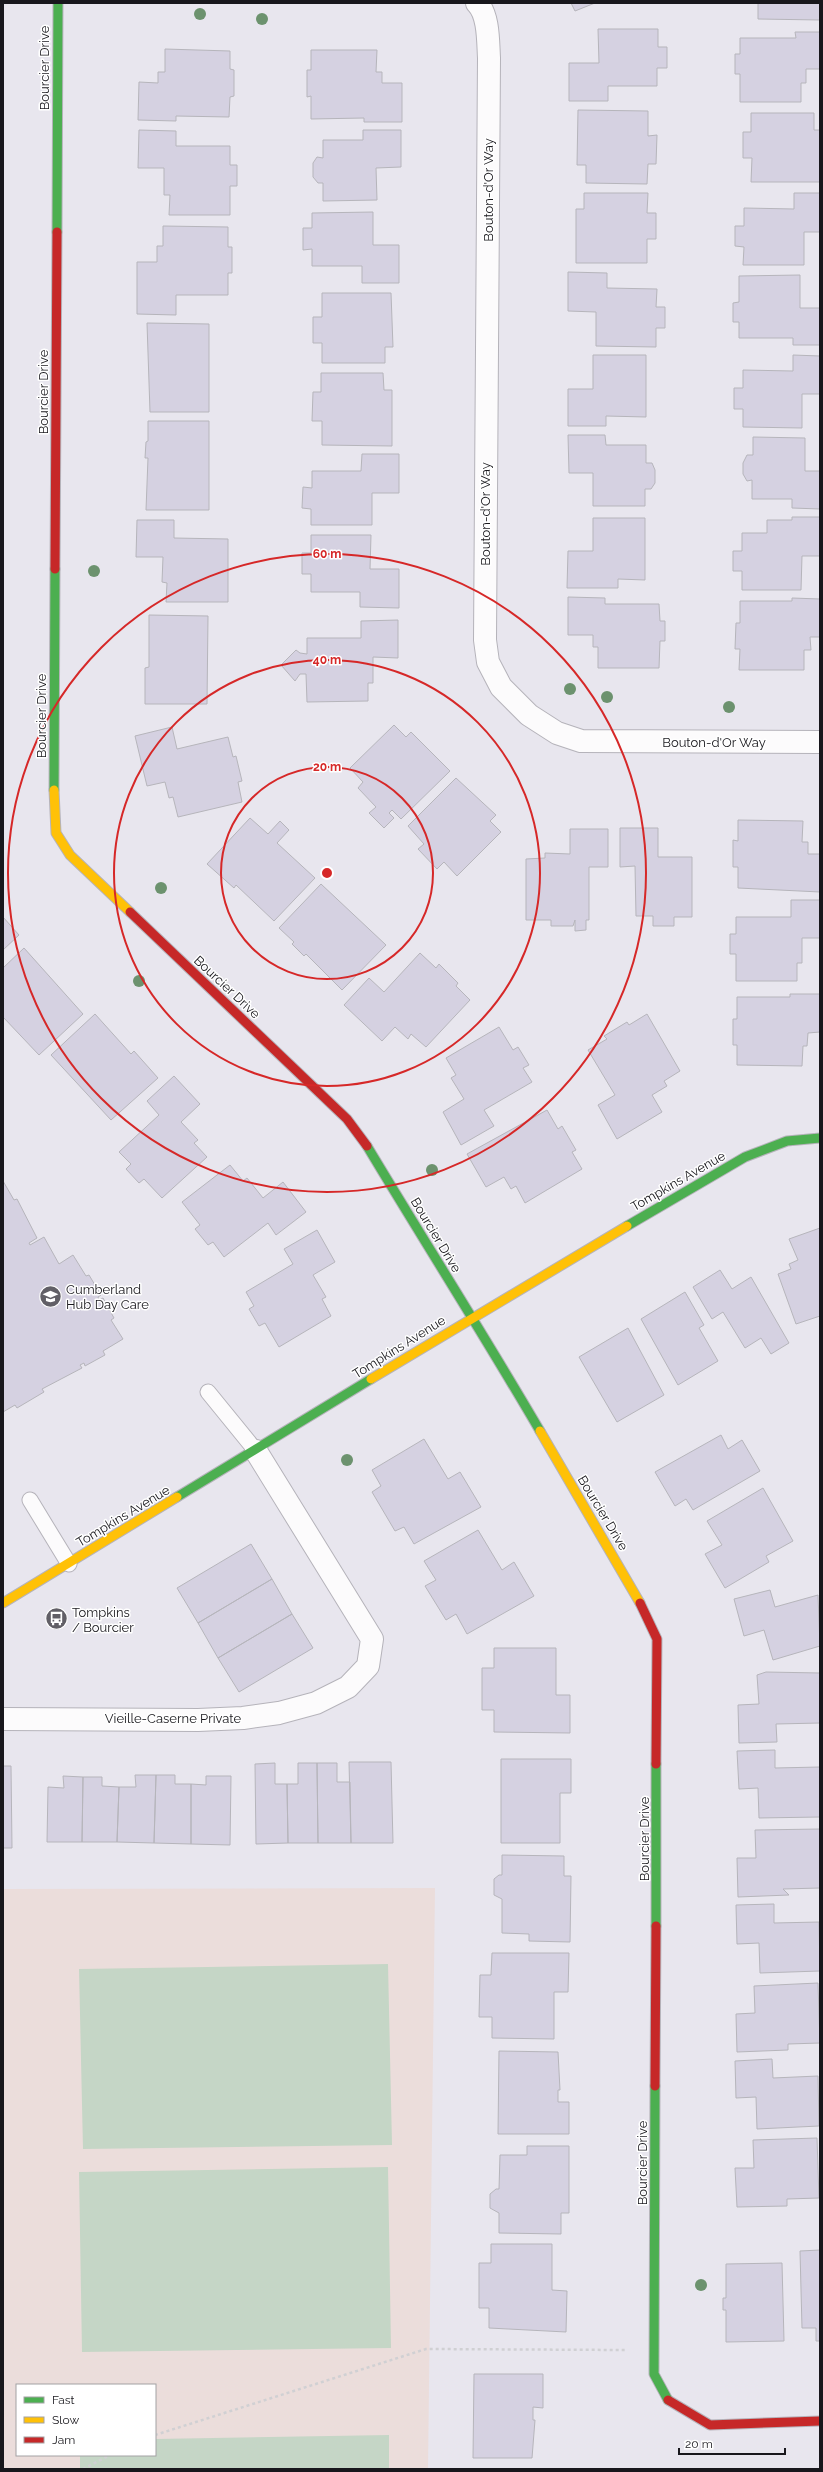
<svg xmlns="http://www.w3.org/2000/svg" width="823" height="2472" font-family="Raleway,sans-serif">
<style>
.education{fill:#ebdddb;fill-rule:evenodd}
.green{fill:#c5d6c6}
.building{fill:#d5d1e1;stroke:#b6b5bb}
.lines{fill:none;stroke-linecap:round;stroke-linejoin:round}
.lane-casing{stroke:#b5b3ba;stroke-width:17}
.street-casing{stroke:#b5b3ba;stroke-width:24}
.fast-casing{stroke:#b5b3ba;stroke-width:11}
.slow-casing{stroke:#b5b3ba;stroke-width:11}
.jam-casing{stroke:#b5b3ba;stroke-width:11}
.path{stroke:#d0d0d3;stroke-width:2.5;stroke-dasharray:3 3;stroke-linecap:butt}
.lane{stroke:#fcfbfc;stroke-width:15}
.street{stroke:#fcfbfc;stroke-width:22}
.fast{stroke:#4caf50;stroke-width:9}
.slow{stroke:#ffc107;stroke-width:9}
.jam{stroke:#c62828;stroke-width:9}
.tree{fill:#6c926e}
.ring{fill:none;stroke:#d62828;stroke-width:2}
.labels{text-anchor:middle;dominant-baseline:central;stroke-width:3;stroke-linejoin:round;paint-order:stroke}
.street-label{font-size:13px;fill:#18171c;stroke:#fff}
.poi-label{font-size:13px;fill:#18171c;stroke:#fff;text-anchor:start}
.centre{fill:#d62828;stroke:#fff;stroke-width:2}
.ring-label{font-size:12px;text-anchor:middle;font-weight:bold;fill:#d62828;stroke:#fff;stroke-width:3;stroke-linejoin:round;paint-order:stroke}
</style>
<rect width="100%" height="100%" fill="#e8e6ee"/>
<path class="education" d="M435,1888L428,2469H3V1889ZM17,2385H155V2455H17Z"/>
<path class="green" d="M388,1964L392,2145L83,2149L79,1969Z
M388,2167L391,2348L82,2352L79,2172Z
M389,2435V2469H80V2455H155V2439Z"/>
<path class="building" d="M571,3H595L575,11Z
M758,3H820V20L758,19Z
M598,29H658V47H667V68H657V86H608V101H569V63H599Z
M795,32H820V69H806V83H801V102H740V74H735V54H740V38H796Z
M165,49L230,51V69L234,70V96L230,97L229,117L176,116V121L138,120L139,82L158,83V72H165Z
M311,50H377L376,72H382V83H402V122H364V118L311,119V96L307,97V70H311Z
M578,110L648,111V136L657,135L656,164H648L647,184L586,183V165H577Z
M751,113H814V130H820V182H751L752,158H743V132H751Z
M139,130L176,131V146H230V165H237V186H230V215H169L170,195H164V168H138Z
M363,130H401V167L376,168L377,200L323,201V183H318L313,177V163L317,157L323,158V140H363Z
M584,193H648L647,213H656V239H647V263H576V209H584Z
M794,193H820V232H804V265H743L744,247L735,246V226H744V208L794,209Z
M373,212V245H399V283H362V266H312V249L303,250V228H312V213Z
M163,226L228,227V247H232V273H228V295H176V315L137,314V262H157V246H163Z
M568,272L607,273V288L657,289L656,307H665V328H656V347L596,346V312L568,311Z
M800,275V308H820V345H793V338H739V322H733V303L739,302V276Z
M322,293H391L393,347H385V363H322V343H313V317H322Z
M147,323L209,324V412H150Z
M593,355H646V417L606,416V426H568V389H593Z
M793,355L820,356V394H802V428L743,427V409H734V388H743V370L793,371Z
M321,373H383L384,390H392V446L322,445V421H312L313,392H321Z
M148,421H209V510H146L148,458H145L146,442L148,441Z
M568,435H605L606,445H646V463H652L655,470V483L651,489H645V506H593V473H569Z
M753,437L805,438V471H820V509L792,508V499H752V480L747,481L743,474V463L747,455H753Z
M362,454H399V493H372V525H311V509L302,508L303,487L312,488V471H361Z
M792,517H820V556H802L801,590H742V571H733V551H742V533H767V520H792Z
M593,518H645V580L618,579V588H567L568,551H593Z
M137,520H174V538L228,539V602H166L167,583L162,582L163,557H136Z
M311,535H371L370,569H399V608L360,607V592H311V574H302V553H311Z
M568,597L605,598V604H659L660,621H665V641H660L659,668H598V647H593V635H568Z
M792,598L820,599V637H810L811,650H804V670H739L740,649H735L736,623H740V601H792Z
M149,615L208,616L207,704H145V668L149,667Z
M398,620V658L373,657V683H368V701L307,702L306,674H300L295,681L281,665L296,650L300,653L307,654V638H361V621Z
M394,725L406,737L411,732L450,771L401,819L392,810L389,813L394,818L384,828L369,813L376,807L358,788L363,782L350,768Z
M172,727L177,749L228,737L233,757L236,756L242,781L238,782L242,802L178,817L173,797L169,798L165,782L147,786L135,736Z
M456,778L496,815L490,821L501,832L457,876L444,862L437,869L418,849L424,844L408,826Z
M250,818L268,834L280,821L289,830L277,843L315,878L274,921L236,885L234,888L207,864Z
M738,820L803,821L802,842H808V854H820V892L738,888V867H733V840L738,841Z
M620,828H658V857H692V917H674V926H653V916H636L635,866L620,867Z
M570,829H608V867H589V920H586V930L575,931V920L573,926H551V920H526V859L545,858V853L570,854Z
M321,884L386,945L342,990L306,954L304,956L292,944L294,942L279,928Z
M791,900H820V938H802V963H797V981H736V954H730V934H736V917H791Z
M3,917L19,935L3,950Z
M24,948L83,1014L39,1055L3,1017V968Z
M420,953L436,968L439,964L458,983L456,986L470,1000L426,1047L411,1034L408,1039L395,1027L382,1041L344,1005L369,978L384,992Z
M790,994H820V1032L808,1033L807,1046H803L802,1066L737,1065V1045H733V1019H737V997H790Z
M95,1014L131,1054L134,1051L158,1078L111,1120L51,1055Z
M647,1014L680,1071L664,1081L667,1086L652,1095L662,1112L617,1139L598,1105L615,1095L588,1050L607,1039L604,1036L627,1022L629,1025Z
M499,1027L513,1050L518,1047L529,1065L523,1068L532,1082L484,1110L494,1126L461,1145L443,1112L464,1099L451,1078L456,1075L446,1058Z
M174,1076L200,1104L181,1122L198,1140L194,1143L207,1157L162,1198L144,1179L139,1183L126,1169L131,1164L119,1152L159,1115L147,1101Z
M547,1110L558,1129L562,1126L576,1150L572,1152L582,1169L525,1203L516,1186L511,1189L504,1177L486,1187L467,1154Z
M230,1165L243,1181L247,1178L263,1198L283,1182L306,1212L276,1235L268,1223L224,1257L213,1242L208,1245L195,1229L200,1225L182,1202Z
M3,1181L14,1200L17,1199L37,1238L29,1243L30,1245L44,1237L59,1264L73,1255L86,1276L89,1275L101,1295L98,1297L99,1300L103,1298L114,1318L111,1320L123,1339L103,1351L105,1355L85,1366L84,1363L80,1365L82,1368L42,1389L44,1392L17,1408L15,1405L3,1412Z
M820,1228V1316L796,1324L778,1274L791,1269L789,1264L798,1260L789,1239Z
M317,1230L335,1262L313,1275L326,1297L322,1299L331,1316L279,1347L265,1323L259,1326L249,1309L254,1306L246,1292L293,1264L284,1249Z
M720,1270L732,1289L751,1277L789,1343L771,1354L761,1338L745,1348L723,1312L712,1319L693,1287Z
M685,1292L704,1325L699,1328L718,1361L678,1385L641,1319Z
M628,1328L664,1395L617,1422L579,1357Z
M721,1435L728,1449L742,1440L760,1471L693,1510L686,1499L675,1506L655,1472Z
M424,1439L448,1479L460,1472L481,1507L414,1544L404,1527L395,1531L372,1492L381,1486L372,1470Z
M763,1488L793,1541L766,1556L769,1562L725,1588L705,1554L722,1545L707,1521Z
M478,1530L502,1570L514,1562L534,1596L467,1634L456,1614L446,1620L425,1586L436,1580L424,1561Z
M251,1544L272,1579L198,1623L177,1588Z
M272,1579L292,1614L218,1658L198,1623Z
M770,1590L775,1607L818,1595L820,1646L773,1660L764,1630L744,1636L734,1599Z
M292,1614L313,1648L239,1692L218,1658Z
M494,1648H556V1695H570V1733L494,1732V1710H482V1668H494Z
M766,1672L820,1673V1723L776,1724L777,1742L739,1743L738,1705L759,1704L757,1675Z
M775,1750V1768L820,1767V1817L759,1818L758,1788L739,1789L737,1751Z
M501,1759H571V1793H560V1843H501Z
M349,1762H391L393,1843H351Z
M275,1763V1784H287L288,1843L256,1844L255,1764Z
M298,1763H317L318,1843H288L287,1784H298Z
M317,1763H337V1782H350L351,1843H318Z
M3,1766H11L12,1848H3Z
M135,1775H156L154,1843L117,1842L119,1787H136Z
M156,1775H175V1784H191V1844L154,1843Z
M63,1776L83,1777L82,1842H47L48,1787L64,1788Z
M206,1776H231L230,1845L191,1844V1784L206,1785Z
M83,1777H102V1786L119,1787L117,1842H82Z
M820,1829V1888L783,1889L789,1895L738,1897L737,1858H756L755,1830Z
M502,1855L564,1856V1876H571L570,1942L529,1941V1934L502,1933V1899L494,1895V1879L499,1875H502Z
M774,1904V1923L819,1922L820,1971L760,1973L759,1943L737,1944L736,1905Z
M492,1953H569L568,1992H554V2039L492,2038V2017H479L480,1975H491Z
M818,1983L820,2043L788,2044V2050L737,2052L736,2014L755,2013L754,1986Z
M499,2051L558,2052L560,2090H558V2102H569V2134H498Z
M772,2059L773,2078L818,2076L819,2126L757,2129L756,2097L736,2098L735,2061Z
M817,2138L819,2198L787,2199V2206L737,2207L735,2168H754L753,2140Z
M527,2146H569V2213H561V2234L499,2233V2213L490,2208V2194L496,2189H499L500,2155H527Z
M491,2244H552V2290L567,2291L566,2332L489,2328V2308H479V2263H491Z
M820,2250V2341H816V2328H802L800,2251Z
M782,2263L784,2341L726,2342V2310H723V2298H726V2264Z
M474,2374H543V2408L533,2407V2420H535L532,2458H473Z"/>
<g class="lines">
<defs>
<path id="lane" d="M208,1392L256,1451
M30,1500L69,1564"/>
<path id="street" d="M477,3C489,15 488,42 489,58L485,640L488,662L501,687L529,715L557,733L581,741L820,742
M3,1719L198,1720L243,1718L279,1713L316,1703L348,1687L368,1666L372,1639L256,1451"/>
<path id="fast" d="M57,232L58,3
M54,790L55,569
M367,1146C424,1241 484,1335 540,1431
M627,1226L745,1157L787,1141L820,1138
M177,1497L371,1379
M656,1926V1764
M655,2086L654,2374L668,2400"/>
<path id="slow" d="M54,790L56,833L70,855L130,912
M371,1379L627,1226
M540,1431L640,1603
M3,1603L177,1497"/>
<path id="jam" d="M55,569L57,232
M130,912L347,1119L367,1146
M640,1603L657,1639L656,1764
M655,2086L656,1926
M668,2400L710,2425L820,2421"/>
</defs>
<use href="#lane" class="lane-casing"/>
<use href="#street" class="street-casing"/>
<use href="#fast" class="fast-casing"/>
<use href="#slow" class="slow-casing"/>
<use href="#jam" class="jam-casing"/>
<path class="path" d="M155,2435L426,2349L625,2350
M83,2469L110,2455"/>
<use href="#lane" class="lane"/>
<use href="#street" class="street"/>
<use href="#fast" class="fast"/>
<use href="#slow" class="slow"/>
<use href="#jam" class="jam"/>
</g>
<g class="tree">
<circle cx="200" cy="14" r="6"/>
<circle cx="262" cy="19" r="6"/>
<circle cx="94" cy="571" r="6"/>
<circle cx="570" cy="689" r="6"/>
<circle cx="607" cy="697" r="6"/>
<circle cx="729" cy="707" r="6"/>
<circle cx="161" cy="888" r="6"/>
<circle cx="139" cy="981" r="6"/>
<circle cx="432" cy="1170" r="6"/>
<circle cx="347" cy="1460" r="6"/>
<circle cx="701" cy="2285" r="6"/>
</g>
<g class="ring">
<circle cx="327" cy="873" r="106"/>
<circle cx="327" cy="873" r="213"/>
<circle cx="327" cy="873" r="319"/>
</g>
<defs>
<symbol id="school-disc" viewBox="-11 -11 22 22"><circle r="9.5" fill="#615f66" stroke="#fff"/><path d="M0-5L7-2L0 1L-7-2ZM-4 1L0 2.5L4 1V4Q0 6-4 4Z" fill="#fff"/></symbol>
<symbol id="bus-disc" viewBox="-11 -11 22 22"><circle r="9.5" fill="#615f66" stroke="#fff"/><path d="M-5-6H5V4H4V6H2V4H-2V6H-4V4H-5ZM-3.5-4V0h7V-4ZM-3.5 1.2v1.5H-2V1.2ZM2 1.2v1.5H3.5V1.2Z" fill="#fff"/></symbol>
</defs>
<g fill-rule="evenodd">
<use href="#school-disc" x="38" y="1284" width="25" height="25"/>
<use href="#bus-disc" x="44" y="1606" width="25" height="25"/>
</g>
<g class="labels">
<g class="street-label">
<text transform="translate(44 68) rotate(-90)">Bourcier Drive</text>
<text transform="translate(488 190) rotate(-90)">Bouton-d'Or Way</text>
<text transform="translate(43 392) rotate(-90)">Bourcier Drive</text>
<text transform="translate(485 514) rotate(-90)">Bouton-d'Or Way</text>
<text transform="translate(41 716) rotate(-90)">Bourcier Drive</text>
<text x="714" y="742">Bouton-d'Or Way</text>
<text transform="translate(227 987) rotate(43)">Bourcier Drive</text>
<text transform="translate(678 1181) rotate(-30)">Tompkins Avenue</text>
<text transform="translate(436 1235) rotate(59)">Bourcier Drive</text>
<text transform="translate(399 1347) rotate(-32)">Tompkins Avenue</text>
<text transform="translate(603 1513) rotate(59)">Bourcier Drive</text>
<text transform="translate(123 1516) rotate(-31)">Tompkins Avenue</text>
<text x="173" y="1718">Vieille-Caserne Private</text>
<text transform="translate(644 1839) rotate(-90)">Bourcier Drive</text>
<text transform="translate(642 2163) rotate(-90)">Bourcier Drive</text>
</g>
<g class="poi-label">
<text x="66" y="1289">Cumberland<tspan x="66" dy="15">Hub Day Care</tspan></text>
<text x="72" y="1612">Tompkins<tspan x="72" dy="15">/ Bourcier</tspan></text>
</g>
</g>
<circle cx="327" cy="873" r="6" class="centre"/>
<g class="ring-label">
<text x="327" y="558">60 m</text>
<text x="327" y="664">40 m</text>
<text x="327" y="771">20 m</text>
</g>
<rect width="823" height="2472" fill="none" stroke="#18171c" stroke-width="8"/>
<rect x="16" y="2384" width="140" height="72" fill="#ffffff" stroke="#a3a2a4"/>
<rect x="24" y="2397" width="20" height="6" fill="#4caf50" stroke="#a3a2a4"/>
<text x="52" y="2404" font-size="12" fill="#18171c">Fast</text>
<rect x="24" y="2417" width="20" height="6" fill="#ffc107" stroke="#a3a2a4"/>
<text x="52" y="2424" font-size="12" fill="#18171c">Slow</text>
<rect x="24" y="2437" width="20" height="6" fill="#c62828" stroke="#a3a2a4"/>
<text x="52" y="2444" font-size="12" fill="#18171c">Jam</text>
<path d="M679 2448v6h106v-6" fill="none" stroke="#18171c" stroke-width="2"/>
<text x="685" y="2448" font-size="12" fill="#18171c" stroke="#ffffff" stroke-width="3" paint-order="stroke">20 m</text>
</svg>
